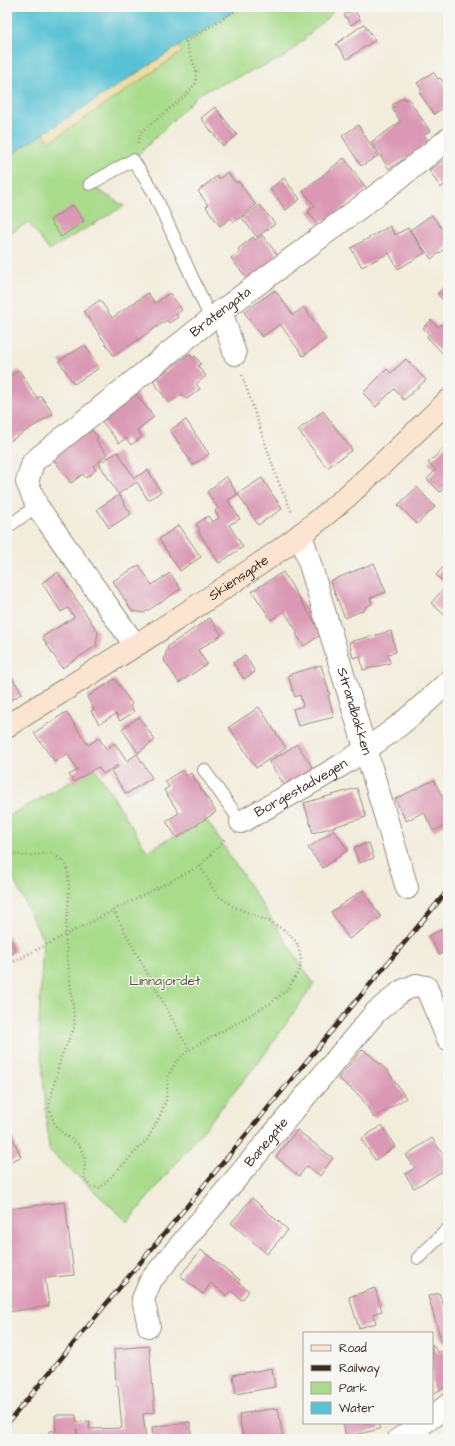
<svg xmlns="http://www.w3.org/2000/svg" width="455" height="1446" font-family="'Architects Daughter',sans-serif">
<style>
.green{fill:#a8dc8b;stroke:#728354}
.sand{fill:#eeda9e;stroke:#94825e}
.water{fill:#58c2d4;stroke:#4a7679}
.building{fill:#da98b4}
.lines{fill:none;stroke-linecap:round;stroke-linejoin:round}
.lane-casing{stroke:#968b7c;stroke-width:14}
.street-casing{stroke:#968b7c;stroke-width:24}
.secondary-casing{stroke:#968b7c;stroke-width:24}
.path{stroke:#968b7c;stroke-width:2.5;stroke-dasharray:1 3;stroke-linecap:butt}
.lane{stroke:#fff;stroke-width:12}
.street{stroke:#fff;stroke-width:22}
.secondary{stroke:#fce5d0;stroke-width:22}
.rail-casing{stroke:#3b2a1e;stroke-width:4.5}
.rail{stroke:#f6f6f2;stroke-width:3;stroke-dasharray:9;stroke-linecap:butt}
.labels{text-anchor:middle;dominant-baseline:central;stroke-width:3;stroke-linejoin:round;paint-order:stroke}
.street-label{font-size:14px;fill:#3b2a1e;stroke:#f6f6f2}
.park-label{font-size:14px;fill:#565639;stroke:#f6f6f2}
</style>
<rect width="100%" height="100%" fill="#f6f6f2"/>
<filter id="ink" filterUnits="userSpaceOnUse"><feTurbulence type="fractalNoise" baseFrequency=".025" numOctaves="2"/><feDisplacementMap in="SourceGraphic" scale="8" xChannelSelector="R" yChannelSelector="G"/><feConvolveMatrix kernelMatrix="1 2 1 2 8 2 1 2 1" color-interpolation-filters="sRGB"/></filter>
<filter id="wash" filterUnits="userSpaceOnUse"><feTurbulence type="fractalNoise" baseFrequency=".012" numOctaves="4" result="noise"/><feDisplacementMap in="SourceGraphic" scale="16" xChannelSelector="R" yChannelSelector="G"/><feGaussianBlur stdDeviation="0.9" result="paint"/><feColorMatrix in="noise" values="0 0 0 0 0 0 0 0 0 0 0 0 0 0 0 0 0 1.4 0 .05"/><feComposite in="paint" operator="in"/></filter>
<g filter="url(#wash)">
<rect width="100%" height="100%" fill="#f2ecdb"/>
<path class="green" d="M217,7H329L332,13L285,57L200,93L133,160L90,185L124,206L49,250L28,222L7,235V152Z
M95,768L147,851L206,819L314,984L261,1059L128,1222L49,1150L39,1025L43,940L7,866V817Z"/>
<path class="sand" d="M151,11L182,52L50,142L25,104Z"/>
<path class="water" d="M7,7H239L7,157Z"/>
<g id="blocks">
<path class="building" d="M354,9L360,19L351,25L344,15Z
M364,24L375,40L347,59L336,44Z
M433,72L438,79L440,78L448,89V105L434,114L419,92L422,90L417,83Z
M404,97L405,100L408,98L430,131L424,135L429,142L405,160L404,159L389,169L371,142L399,123L400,120L392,109L394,107L392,105Z
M215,107L237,135L223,146L201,118Z
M358,125L378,156L361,166L342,136Z
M448,157V188L445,184L441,188L429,170Z
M344,158L367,189L327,221L325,219L318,225L308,211L315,206L303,191Z
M227,172L236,183L238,181L256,205L234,222L231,218L220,226L206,207L208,205L198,191L217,176L219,179Z
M284,178L300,199L286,210L270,189Z
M73,205L84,221L61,237L50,220Z
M260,205L275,224L257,237L242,218Z
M432,215L448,237V246L431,259L410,230Z
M390,226L395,235L408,228L425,253L398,269L389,253L362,267L351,248Z
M262,235L279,257L249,281L231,258L240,251L238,249L253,237L255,240Z
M448,284V299L445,302L437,294Z
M275,290L293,315L304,307L326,339L303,356L280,324L262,337L244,312Z
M148,293L155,303L170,293L182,310L176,314L178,317L169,323L167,320L114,356L84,311L100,300L112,318Z
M448,318V359L427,337L429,334L423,328L431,320L438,327Z
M85,345L99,368L74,384L59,361Z
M189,354L193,358L195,356L201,364L198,366L206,376L196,384L200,389L187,399L182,394L169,403L153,381Z
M406,359L426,380L404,400L394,389L376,407L363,393L387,369L391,373Z
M19,370L37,398L41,396L53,414L7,443V378Z
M136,394L154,417L137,430L142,437L131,445L126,438L119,443L101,420Z
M323,411L352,450L327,468L298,430Z
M186,420L209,454L193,465L170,430Z
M87,429L89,432L92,430L98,438L96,440L107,455L93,466L96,470L86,478L83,474L71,483L51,456Z
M448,444V485L440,492L427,479L436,470L428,463Z
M118,452L134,478L148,470L161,492L148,500L137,482L118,494L99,463Z
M226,476L237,494L262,478L282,509L258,525L238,494L228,500L240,519L229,525L243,547L219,563L198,531L200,530L196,524L208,516L212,522L219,518L215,511L218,508L207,492Z
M417,487L435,507L417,524L398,505Z
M119,495L131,514L109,528L97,509Z
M179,525L201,557L180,571L159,539Z
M448,562V618L431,603L447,585L436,575Z
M374,563L386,592L370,598L372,604L365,607L366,609L345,618L330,581Z
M139,565L152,585L170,573L181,589L144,613L132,611L113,581Z
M58,572L98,632L96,646L62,668L42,637L74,617L68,608L61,612L42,583Z
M283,572L322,634L304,646L296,634L298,633L284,611L271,620L252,591Z
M210,618L222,635L198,650L207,664L179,683L164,660L168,646Z
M391,631L396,652L388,654L390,663L363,670L360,656L353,658L349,642Z
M245,655L255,672L244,679L233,663Z
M321,665L330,695H328L334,717L298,726L293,709L303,706L300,695L295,697L288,675Z
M7,670L22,693L7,703Z
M115,679L132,704L130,706L134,712L120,721L116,714L99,724L91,711L94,709L87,697Z
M259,707L286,748L256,768L229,727Z
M66,712L88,745L99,738L106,749L115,743L127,761L137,754L152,778L126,794L111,771L118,767L117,765L103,774L98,767L74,782L69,775L78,770L67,754L55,762L34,733Z
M139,717L155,740L138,753L122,729Z
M297,744L313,768L285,786L269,762Z
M182,770L186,776L191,773L216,812L177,838L166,821L179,813L164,790L169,787L165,781Z
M434,780L448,808V824L433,831L424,812L406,821L395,799Z
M357,788L366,817L313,833L304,803Z
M334,830L348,850L323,868L308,848Z
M369,843L374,858L359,863L354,849L355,847Z
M363,890L381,917L349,939L331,912Z
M448,926V950L439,955L428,936Z
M7,933L16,951L7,956Z
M363,1049L387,1070L406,1098L374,1118L361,1097L338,1078Z
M382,1125L395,1147L375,1160L361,1139Z
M9,1130L21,1157L7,1163V1131Z
M297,1130L333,1158L320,1176L307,1166L299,1176L276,1157Z
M432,1138L448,1162V1168L414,1188L405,1174L415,1168L406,1155Z
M252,1198L288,1230L267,1254L231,1223Z
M65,1202L74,1275L45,1278L49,1306L7,1312V1209Z
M201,1250L240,1280L238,1282L249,1291L242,1300L231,1291L227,1296L211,1283L203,1294L180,1276Z
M375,1288L382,1311L373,1314L376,1323L359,1328L349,1297Z
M439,1293L448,1318V1341L442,1343L428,1296Z
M432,1344L438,1353L443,1350L447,1355L448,1354V1384L435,1393L432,1388Z
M149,1346L155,1412L143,1414L146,1439H78L77,1429V1439H49V1431H56L55,1415H76L77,1422L90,1421L89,1429L122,1428L118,1386H116L114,1349Z
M272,1368L275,1387L236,1394L233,1375Z
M278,1408L283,1439H243L239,1414Z
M190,1422L192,1439H153L152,1427Z
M343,1423H378L380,1429L346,1437Z"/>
</g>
</g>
<g filter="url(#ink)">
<use href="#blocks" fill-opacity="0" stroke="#968b7c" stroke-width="1"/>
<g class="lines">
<defs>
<path id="lane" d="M90,184L133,160L153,191L211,319
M7,527L37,506
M204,770L241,822
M418,1258L448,1229"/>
<g id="street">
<path d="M221,311L235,354"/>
<path id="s1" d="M301,534L407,888"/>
<path id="s2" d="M135,645L37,506L27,482L33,462L211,319L398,179L448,139"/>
<path id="s3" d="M241,822C292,793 346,766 393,730C412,716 430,699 448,682"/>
<path id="s4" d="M149,1326L143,1299L151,1280L376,1012L402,991L416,985L426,987L448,1039"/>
<path d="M432,1417L448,1405"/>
<path d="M399,1439L424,1423"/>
</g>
<g id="secondary">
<path id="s5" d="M7,726C99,668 192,612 281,549C342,506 394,452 448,401"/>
</g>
</defs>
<use href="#lane" class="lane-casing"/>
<use href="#street" class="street-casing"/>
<use href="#secondary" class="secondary-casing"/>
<path class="path" d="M138,143L141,132L186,95L196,83V70L186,42L241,7
M242,375L278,481L292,513
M7,852L24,856L51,853L64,861L68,871L69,898L65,935L75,1026L61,1057L49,1106L53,1121L59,1130L80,1146L85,1159L84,1179L91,1187L100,1188L147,1140L159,1118L166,1100L168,1076L176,1062L189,1050L271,1003L288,989L300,969L301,957L297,943L287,932L271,922L234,907L217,895L200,866
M113,910L189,1050
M7,965L200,866L226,838"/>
<use href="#lane" class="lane"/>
<use href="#street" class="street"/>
<use href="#secondary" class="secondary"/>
<defs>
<path id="rail" d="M7,1424L448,890"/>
</defs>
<use href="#rail" class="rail-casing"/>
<use href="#rail" class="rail"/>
</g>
</g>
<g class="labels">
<g class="street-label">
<text stroke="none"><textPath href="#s2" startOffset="457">Bråtengata</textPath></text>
<text stroke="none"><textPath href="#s5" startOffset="275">Skiensgate</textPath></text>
<text stroke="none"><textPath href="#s1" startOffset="185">Strandbakken</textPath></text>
<text stroke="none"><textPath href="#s3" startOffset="69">Borgestadvegen</textPath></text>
<text stroke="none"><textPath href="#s4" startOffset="228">Banegate</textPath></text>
</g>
<g class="park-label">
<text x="165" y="981">Linnajordet</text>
</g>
</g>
<rect width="455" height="1446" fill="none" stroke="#f6f6f2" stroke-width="24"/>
<rect x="303" y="1332" width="130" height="92" fill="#f6f6f2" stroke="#aba49d"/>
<rect x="311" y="1345" width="20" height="6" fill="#fce5d0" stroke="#aba49d"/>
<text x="339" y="1352" font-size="12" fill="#3b2a1e">Road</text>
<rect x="311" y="1365" width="20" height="6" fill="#3b2a1e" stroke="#aba49d"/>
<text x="339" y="1372" font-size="12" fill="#3b2a1e">Railway</text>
<rect x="311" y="1382" width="20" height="12" fill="#a8dc8b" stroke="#aba49d"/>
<text x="339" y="1392" font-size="12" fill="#3b2a1e">Park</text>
<rect x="311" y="1402" width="20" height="12" fill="#58c2d4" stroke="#aba49d"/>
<text x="339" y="1412" font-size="12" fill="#3b2a1e">Water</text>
</svg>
